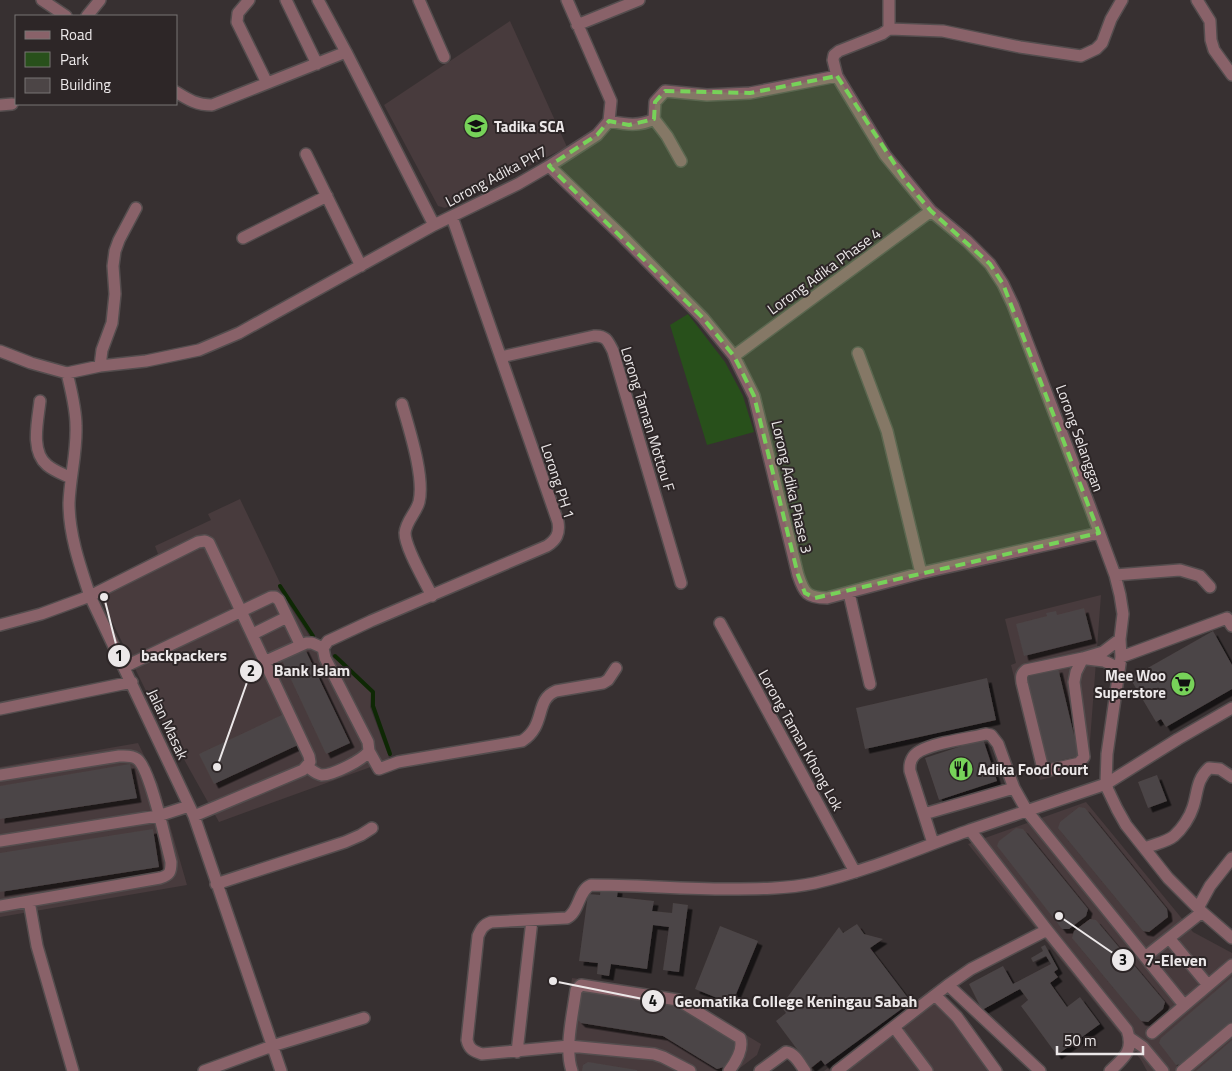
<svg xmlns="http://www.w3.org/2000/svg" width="1232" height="1071" font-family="'Titillium Web',sans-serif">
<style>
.built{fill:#483b3d}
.green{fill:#28501b}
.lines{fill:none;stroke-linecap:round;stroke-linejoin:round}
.stream{stroke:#0e2804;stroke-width:4}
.building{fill:#4c4546;filter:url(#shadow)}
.minor-casing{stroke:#544d4e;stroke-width:14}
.minor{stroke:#896269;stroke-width:11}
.marked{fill:#77d259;fill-opacity:0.2;stroke:#77d259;stroke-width:4;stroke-dasharray:10 6;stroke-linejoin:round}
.labels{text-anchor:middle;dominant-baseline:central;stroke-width:4;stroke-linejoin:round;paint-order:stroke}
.poi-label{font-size:15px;font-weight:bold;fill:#ece8e9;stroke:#2d2627;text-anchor:start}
.street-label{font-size:15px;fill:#ece8e9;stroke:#2d2627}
.leader{fill:none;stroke:#ece8e9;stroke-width:2}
.callout-dot{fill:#ece8e9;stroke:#2d2627;stroke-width:2}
.mark-label{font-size:15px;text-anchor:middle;font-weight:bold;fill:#111}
.callout-label{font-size:16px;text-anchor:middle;font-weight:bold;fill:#ece8e9;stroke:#2d2627;stroke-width:4;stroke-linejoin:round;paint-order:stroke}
</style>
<defs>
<filter id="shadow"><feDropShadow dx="4.5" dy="4.5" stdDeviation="0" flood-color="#0009"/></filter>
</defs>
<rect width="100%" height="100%" fill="#373031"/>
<path class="built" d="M510,21L567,147L445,208L438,206L384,105Z
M240,499L281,585L278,587L310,637L371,690L370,707L390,760L219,822L147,693L95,587L158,554L155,546L211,520L208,514Z
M1101,595L1088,768L1040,780L1011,665L1016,663L1005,619Z
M138,743L158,784L187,885L0,917V767Z
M1086,802L1193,932L1232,953V1071H1147L1141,1060L968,844Z
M572,978L678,994L761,1044L757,1055L736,1071H565V1035Z
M934,987L966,1018L1004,1071H824Z"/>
<path class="green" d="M688,314L725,362L743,396L754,432L707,445L670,325Z"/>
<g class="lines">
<path class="stream" d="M280,586L313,636
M335,656L373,692V706L390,754"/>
</g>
<path class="building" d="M1084,608L1092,639L1024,656L1016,624L1047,616L1046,613L1056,611L1057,615Z
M1213,631L1232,665V689L1166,727L1161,719L1156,722L1130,678Z
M304,647L350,743L326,754L281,658Z
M1058,668L1079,756L1048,763L1026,676Z
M987,678L996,720L865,749L856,708Z
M286,713L300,744L214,784L199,754Z
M983,739L997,781L939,800L925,758Z
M130,764L137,798L0,819V786Z
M1157,775L1167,801L1148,808L1138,782Z
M1079,807L1085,808L1167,909L1168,917L1149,932L1143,931L1058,828L1060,822Z
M1016,828L1023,829L1088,909L1086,916L1069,929H1062L997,846L999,841Z
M153,829L159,867L0,892V853Z
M601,886L618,889L617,897L654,901L652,911L672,913L673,903L688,905L679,972L663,970L669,927L653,925L647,969L611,964L609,976L597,974L598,963L579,961L588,894L600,895Z
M1090,919L1096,920L1165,1002L1163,1009L1148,1022L1141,1021L1072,938L1074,931Z
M857,924L864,934L883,939L870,948L911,1002L825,1065L821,1060L811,1068L776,1021L786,1013L781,1006L839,927L843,933Z
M720,926L758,941L732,1004L695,989Z
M1045,945L1058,969L1054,972L1058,977L1050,983L1067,1007L1080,997L1100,1024L1057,1055L1021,1006L1028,1000L1020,989L982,1010L969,984L1003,966L1013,984L1051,964L1046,956L1033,962L1031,958L1043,951L1041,947Z
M1232,977V1022L1183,1064L1176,1065L1159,1043L1161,1038Z
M586,989L678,1002L736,1040L737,1046L724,1067L717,1069L663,1036L581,1023L577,1019L581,993Z
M1232,1040V1071H1196Z
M588,1062L637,1070V1071H582L583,1065Z"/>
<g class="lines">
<defs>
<path id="minor" d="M42,0L66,16
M249,0L238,13L237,22L267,83
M286,0L317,64
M419,0L444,57
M889,0V29L882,34L839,51L834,55L833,60L837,76L885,155L931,211L967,241L990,264L1003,284L1013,305L1090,507L1115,575L1120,595L1123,614L1120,639L1121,657L1107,754L1106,784L1108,790L1117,809L1126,825L1168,878L1202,912L1232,938
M1197,0L1210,21L1211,40L1214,50L1232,75
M87,16L100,0
M577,25L639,0
M889,29L943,31L1020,47L1081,56L1096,49L1102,43L1111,19L1122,0
M176,92C189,100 197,105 212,105L346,52
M0,105L12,104
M609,121C625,124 639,127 654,119
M306,154L361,266
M681,161L667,136L654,119L655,102L665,91L707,95L750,93L837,76
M549,166L622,236L703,318L734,356L754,396L798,575C804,593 807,598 827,598L921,573L1099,533
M434,225L518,184L549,166L597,135L609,121L611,101L567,0
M243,238L327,196
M0,351L31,363L67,373L100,366L146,361L199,350L239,333L434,225L346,52L318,0
M858,353L887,431L921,573
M734,356L931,211
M501,357L594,336C606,335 608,341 613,351L681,583
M100,366L102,350L112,323L115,294L113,266L115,251L119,240L136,208
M67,373C71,390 76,408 76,426C77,452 70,477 69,503C69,535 80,566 90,596L194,816L281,1071
M40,401C38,420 30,451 47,465C54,471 63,474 71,478
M402,404C409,429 425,477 419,502C416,513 406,521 405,533C405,548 425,581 432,596
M1115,575L1180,570L1200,576L1210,587
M849,593L870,684
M720,623L855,872
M0,625L41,614L90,596L198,542L205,541L209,543L309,756L310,762L303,770L194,816
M253,634L287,617
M323,648L328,641L371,621L547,546C556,540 560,534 558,522L452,217
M1121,657L1227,618L1232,626
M1083,658L1076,672L1074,682L1084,757L1079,763L1048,770L1042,765L1022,683C1021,677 1021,674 1026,670L1083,658L1103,652L1120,639
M1087,659L1104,661L1119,668
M266,661L306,643H312L323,648
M124,667L271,597H275L279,600L300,644
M0,709L132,682
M369,751L379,769L398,762L522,741C547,725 534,700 556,691L603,683L608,680L616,668
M308,767C312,770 316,774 322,775C333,775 363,760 369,751L368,742L325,658L323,648
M0,775L119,756C125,756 132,755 137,759C150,768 166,843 171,862C171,872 170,875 160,878L0,906
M924,814L1014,788
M0,841L158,816L189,806
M933,843L910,771C909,763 912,755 920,751C936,742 967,739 986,734L991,735L998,744L1014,788L1027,811L1184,1005
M1145,848C1154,844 1167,842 1174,836C1182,829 1190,817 1193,807C1198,792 1196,780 1209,768L1220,769L1232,777
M216,884L345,842L361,835L372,828
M29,901L37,946L73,1071
M1198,908L1210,886L1232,858
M1169,938L1208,985
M1145,957L1202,912
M948,985L1040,1071
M935,995L957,1017L996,1071
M894,1027L927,1071
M1152,1033L1232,965
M1130,1038L1143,1047L1163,1071
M517,1052L532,920
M204,1071L272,1046L364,1018
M572,1071C564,1049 573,1013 576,990L581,985L678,1000L740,1038C744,1049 735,1063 729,1071
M690,1071L663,1057L654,1054L569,1046L482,1054C473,1051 469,1049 467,1040L478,936C481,929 483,925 491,922L567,918C580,911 578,890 591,885C636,885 682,889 728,889C757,889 786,889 815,883C868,871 919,848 970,830
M760,1071L786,1052C795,1053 800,1064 805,1071
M837,1071L948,985L971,969L1047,930
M1110,1071C1125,1057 1134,1050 1127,1030L1047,930L970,830L1106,784L1178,739L1232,708
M1182,1071L1232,1029"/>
</defs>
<use href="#minor" class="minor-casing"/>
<use href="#minor" class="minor"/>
</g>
<path class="marked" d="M837,76L907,183L931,211L990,264L1003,284L1099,533L815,598L805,593L798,575L754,396L734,356L703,318L549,166L597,135L609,121L629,125L654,119L655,102L665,91L750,93Z"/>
<defs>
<symbol id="school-disc" viewBox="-11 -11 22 22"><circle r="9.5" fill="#77d259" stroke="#2d2627"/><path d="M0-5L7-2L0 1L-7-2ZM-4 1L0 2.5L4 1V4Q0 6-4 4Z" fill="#111"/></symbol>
<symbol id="supermarket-disc" viewBox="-11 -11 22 22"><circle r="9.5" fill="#77d259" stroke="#2d2627"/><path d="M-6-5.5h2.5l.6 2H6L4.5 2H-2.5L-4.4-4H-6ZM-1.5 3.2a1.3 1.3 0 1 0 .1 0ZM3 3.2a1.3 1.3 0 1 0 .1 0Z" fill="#111"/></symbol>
<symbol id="restaurant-disc" viewBox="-11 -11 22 22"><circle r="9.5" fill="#77d259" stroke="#2d2627"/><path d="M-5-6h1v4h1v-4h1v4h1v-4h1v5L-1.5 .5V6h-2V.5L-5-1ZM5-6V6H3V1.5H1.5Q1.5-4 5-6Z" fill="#111"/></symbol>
</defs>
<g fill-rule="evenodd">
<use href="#school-disc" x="462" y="112" width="28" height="28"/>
<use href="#supermarket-disc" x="1169" y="670" width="28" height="28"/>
<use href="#restaurant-disc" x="947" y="755" width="28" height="28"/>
</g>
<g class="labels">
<g class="poi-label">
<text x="494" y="126">Tadika SCA</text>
<text x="1166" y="675" text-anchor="end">Mee Woo<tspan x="1166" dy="17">Superstore</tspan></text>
<text x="978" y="769">Adika Food Court</text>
</g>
<g class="street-label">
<text transform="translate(496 176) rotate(-28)">Lorong Adika PH7</text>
<text transform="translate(824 271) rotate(-36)">Lorong Adika Phase 4</text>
<text transform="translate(648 419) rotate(73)">Lorong Taman Mottou F</text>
<text transform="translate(1080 438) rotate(70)">Lorong Selanggan</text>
<text transform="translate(558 481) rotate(72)">Lorong PH 1</text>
<text transform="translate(792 487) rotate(77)">Lorong Adika Phase 3</text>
<text transform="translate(168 724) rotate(65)">Jalan Masak</text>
<text transform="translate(801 740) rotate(61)">Lorong Taman Khong Lok</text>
</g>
</g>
<path class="leader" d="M104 597L119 656M217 767L251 671M1059 916L1123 960M553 981L653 1001"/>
<g class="callout-dot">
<circle cx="104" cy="597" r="5"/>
<circle cx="217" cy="767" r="5"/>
<circle cx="1059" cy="916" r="5"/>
<circle cx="553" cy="981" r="5"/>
<circle cx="119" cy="656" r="12"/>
<circle cx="251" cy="671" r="12"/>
<circle cx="1123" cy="960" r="12"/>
<circle cx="653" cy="1001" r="12"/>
</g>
<g class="mark-label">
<text x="119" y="661">1</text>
<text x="251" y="676">2</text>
<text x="1123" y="965">3</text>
<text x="653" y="1006">4</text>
</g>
<g class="callout-label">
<text x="184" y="661">backpackers</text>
<text x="312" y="676">Bank Islam</text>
<text x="1176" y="966">7-Eleven</text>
<text x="796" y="1007">Geomatika College Keningau Sabah</text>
</g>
<rect x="15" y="15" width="162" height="90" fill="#2d2627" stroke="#797475"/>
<rect x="25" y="31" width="25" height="8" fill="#896269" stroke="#797475"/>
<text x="60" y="40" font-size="15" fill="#ece8e9">Road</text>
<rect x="25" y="52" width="25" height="15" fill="#28501b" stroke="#797475"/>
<text x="60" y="65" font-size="15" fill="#ece8e9">Park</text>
<rect x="25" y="78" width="25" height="15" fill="#4c4546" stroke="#797475"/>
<text x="60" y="90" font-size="15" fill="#ece8e9">Building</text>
<path d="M1057 1046v8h86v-8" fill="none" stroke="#ece8e9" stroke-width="2.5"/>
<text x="1064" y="1046" font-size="15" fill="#ece8e9" stroke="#2d2627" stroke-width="4" paint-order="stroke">50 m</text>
</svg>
